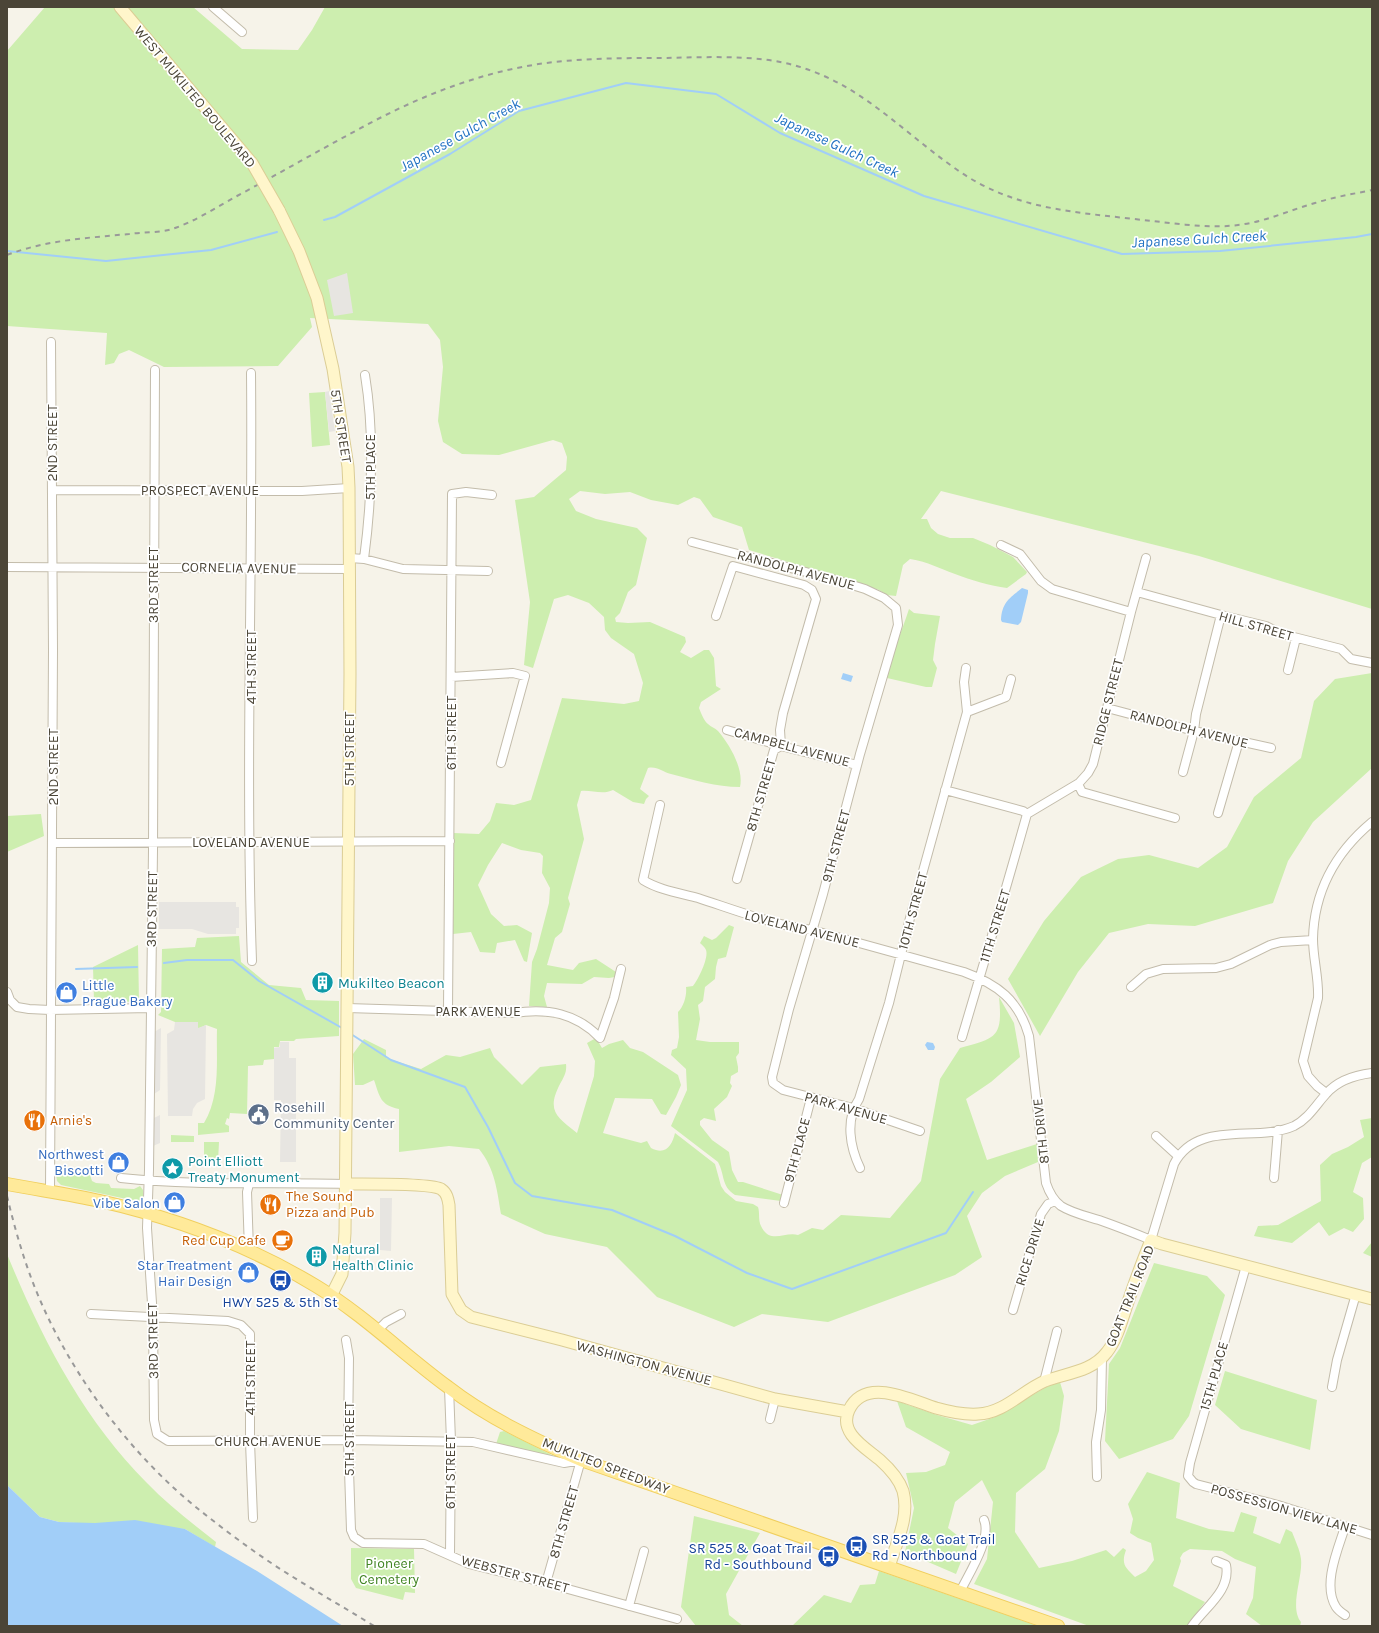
<svg xmlns="http://www.w3.org/2000/svg" width="1379" height="1633" font-family="Karla,sans-serif">
<style>
.green{fill:#cdeeaf}
.parking{fill:#e7e5e1}
.water{fill:#a1cef8}
.lines{fill:none;stroke-linecap:round;stroke-linejoin:round}
.stream{stroke:#a1cef8;stroke-width:2}
.street-casing{stroke:#c3bcab;stroke-width:10}
.secondary-casing{stroke:#dbcd95;stroke-width:13}
.primary-casing{stroke:#f0cf5e;stroke-width:14}
.street{stroke:#fff;stroke-width:8}
.secondary{stroke:#fff6cb;stroke-width:11}
.primary{stroke:#ffea9a;stroke-width:12}
.rail{stroke:#999;stroke-width:2;stroke-dasharray:5 5;stroke-linecap:butt}
.secondary-bridge-casing{stroke:#dbcd95;stroke-width:13;stroke-linecap:butt}
.secondary-bridge{stroke:#fff6cb;stroke-width:11}
.labels{text-anchor:middle;dominant-baseline:central;stroke-width:3.5;stroke-linejoin:round;paint-order:stroke}
.street-label{font-size:14px;fill:#4b4537;stroke:#fff}
.culture-label{font-size:14px;fill:#0d838f;stroke:#fff;text-anchor:start}
.shop-label{font-size:14px;fill:#366cbe;stroke:#fff;text-anchor:end}
.service-label{font-size:14px;fill:#4e5e75;stroke:#fff;text-anchor:start}
.food-label{font-size:14px;fill:#c56008;stroke:#fff;text-anchor:start}
.transit-label{font-size:14px;fill:#164399;stroke:#fff}
.park-label{font-size:14px;fill:#408422;stroke:#fff}
.water-label{font-size:15px;font-style:italic;fill:#2373c3;stroke:#fff}
</style>
<rect width="100%" height="100%" fill="#f6f3e9"/>
<path class="green" d="M45,7H193L242,49L298,50L312,30L325,7H1372V609L1199,556L941,491L921,519H927L931,528L938,534L950,538H973L990,545L1013,557L1027,572L1026,574L1007,588C990,586 971,580 955,574C938,568 929,562 910,559L903,565L896,596L887,595L879,590L749,550L742,527L713,517L700,499L694,497L678,505L651,500L630,492L605,494L580,491L569,499L576,511L596,519L637,528L647,538L636,585L628,592L620,613L615,618L616,622L628,623L650,622L685,637L686,642L680,652L691,658L704,650H709L714,658L716,686L721,689L701,702L699,708C701,713 704,721 708,724C711,727 715,728 718,731C730,745 744,769 740,787C716,787 694,780 671,774C662,772 657,766 648,768L640,789L649,796L646,799L644,804L633,802L613,790C603,795 592,790 581,791L577,805L584,839L568,898L570,904L562,932L555,938L547,965L573,970L579,963L596,959L616,972L615,977L609,978L594,977L582,984L547,983L544,996L547,1007L529,1006L532,962L537,949L549,903L550,888L542,873L543,856L540,853L521,850L502,843L488,865L478,885L491,914L504,926L517,925L532,933L527,962L524,961L515,940L497,943L495,953L480,952L471,932L453,934V833L479,834L490,821L496,803L514,805L531,800L562,698L624,704L639,701L643,683L634,654L611,638L605,630L604,617L589,603L568,595L554,599L533,668L524,665L530,602L515,500L534,497L566,470L567,457L562,443L553,440L499,455L462,454L443,442L438,421L443,367L440,340L428,324L310,318L312,327L278,366L164,367L129,350L119,354L114,363L105,365L107,333L7,326V51Z
M325,392L330,445L312,447L309,393Z
M909,609L914,613L940,616L935,644L933,660L937,668L932,687H926L887,678L886,675C892,653 902,631 909,609Z
M1372,673V768L1313,822L1288,861L1273,903L1195,926L1148,924L1109,933L1078,972L1040,1036L1008,979L1044,921L1081,877L1118,859L1149,855L1198,868L1227,847L1254,797L1301,758L1314,701L1335,679Z
M41,814L44,836L7,852V816Z
M729,925L734,927L726,957L718,959L716,967L715,979L705,987L703,1001L698,1005L700,1019L696,1040L710,1042H739V1053L736,1057L738,1067V1072L731,1076L730,1083L732,1086L727,1097L714,1109L716,1121L704,1118L700,1121V1125L712,1140L729,1152L732,1170L738,1182H743L783,1195L781,1201L735,1195C721,1186 725,1175 718,1162L671,1126L687,1090L686,1069L671,1055L672,1050L677,1048L679,1037L678,1012C684,1006 687,995 686,987L693,986C698,980 709,958 706,950C705,947 702,945 700,943L704,936L712,940L716,938Z
M239,936L241,962L269,985L301,988L306,1000L339,1001V1036L296,1039L294,1041H280L279,1047H274V1059L264,1060L263,1065L248,1066L247,1114L230,1113L229,1119L227,1118L225,1124L229,1126V1132L198,1135V1123H204C221,1095 216,1059 217,1029L206,1025L198,1029V1022H175L158,1015L161,1012L162,949L195,947L197,938Z
M138,945L139,1002L94,1001L93,967Z
M999,997L1014,1023L1020,1057L991,1082L966,1099L987,1160L1037,1144L1038,1162L1005,1176L982,1193L967,1216L982,1257L955,1275L828,1322L762,1314L734,1327L657,1297L607,1247L545,1234L501,1214C497,1190 495,1169 479,1149L449,1146L399,1152V1109C380,1105 380,1097 374,1080L363,1085H355L353,1054L364,1039L386,1050V1058L421,1069L446,1055L460,1057L490,1048L494,1057L522,1085L540,1067L566,1064C567,1072 564,1077 560,1084C546,1111 557,1117 577,1133L594,1076L595,1061L587,1043L596,1038L602,1048L609,1044L623,1040L630,1048L643,1052L678,1075L681,1085L676,1097L666,1115L661,1114L652,1099L615,1098L603,1133L641,1143L647,1141L651,1148C666,1156 672,1145 675,1133L715,1164L721,1186L725,1192L736,1201L753,1204L758,1207C760,1213 758,1220 761,1226C770,1245 785,1231 798,1235L812,1228L823,1230L841,1215L890,1218L921,1181L940,1079L960,1048C996,1038 1003,1038 999,997Z
M1372,1118V1157L1362,1163L1353,1192L1363,1198L1364,1219L1353,1232L1344,1228L1329,1236L1319,1222L1292,1243L1254,1236L1258,1226L1278,1225L1321,1201L1320,1165L1332,1154L1348,1147L1364,1137L1360,1120Z
M171,1135L194,1136V1142H171Z
M204,1142H219L218,1162H204Z
M56,1174L90,1175L92,1181L96,1183L109,1184L111,1188L134,1189L140,1186L143,1190V1199L139,1201H136L61,1185L57,1181Z
M1372,1242V1257L1363,1253Z
M7,1254C41,1337 83,1419 147,1483C168,1505 192,1523 216,1542L215,1547L185,1529L59,1522L40,1517L7,1485Z
M1154,1263L1207,1276L1225,1295L1189,1416L1173,1439L1119,1459L1105,1441L1109,1364L1120,1348Z
M1225,1371L1317,1400L1310,1450L1241,1429L1215,1405Z
M1060,1382L1064,1396L1059,1431L1045,1469L1016,1493L1015,1532L1039,1568L1072,1561L1106,1550L1114,1557L1123,1548L1126,1550C1121,1564 1125,1567 1135,1577L1146,1571L1154,1560L1151,1543L1138,1538L1130,1533L1133,1519L1128,1504L1147,1472L1180,1483L1176,1518L1209,1529L1234,1532L1241,1512L1257,1517L1253,1533L1280,1544L1286,1529L1292,1532C1295,1540 1300,1550 1301,1559C1303,1578 1289,1607 1301,1622L1300,1626H1262L1246,1614L1253,1598L1256,1567L1235,1559L1222,1551L1190,1549L1183,1553L1180,1558L1181,1561L1173,1586L1205,1602L1187,1626H1089L974,1584L987,1559L993,1502L982,1480L955,1502L948,1528L968,1544L956,1574L905,1552L914,1508L906,1473L926,1472L945,1465L950,1452L906,1427L897,1401L937,1415L972,1425L995,1417L1048,1386Z
M504,1431L554,1456L556,1458L496,1444L500,1432Z
M694,1516L760,1533L726,1594L729,1615L743,1626H696L681,1607Z
M351,1548L414,1549L415,1593L405,1592L403,1600L356,1588L351,1579Z
M879,1571L1038,1626H792L824,1595L851,1603L860,1585L875,1584Z"/>
<path class="parking" d="M347,273L353,313L334,316L327,280Z
M329,391L335,431L329,432L325,392Z
M159,902H236V907H239V928H236V934H208L192,929H159Z
M175,1022H198V1028L206,1025L205,1099L197,1103L193,1109L192,1116H168L167,1034L174,1030Z
M161,1028L160,1090L154,1094V1032Z
M280,1042H289V1058H296V1162H280L281,1100H274V1048L280,1047Z
M160,1115V1143L153,1146L154,1118Z
M380,1198H392L391,1251L380,1250Z"/>
<path class="water" d="M1022,588L1028,590V593L1021,622L1018,625L1002,622L1001,620C1002,602 1010,598 1022,588Z
M843,673L853,676L851,682L841,679Z
M927,1042L933,1043L935,1047L934,1050H928L925,1045Z
M7,1485L40,1517L59,1522L95,1523L135,1520L185,1529L257,1571L343,1626H7Z"/>
<g class="lines">
<path class="stream" d="M324,220L335,217L450,154L519,111L626,83L716,94L780,133L924,196L1122,254L1220,251L1356,237L1372,234
M7,251L106,261L211,250L277,232
M164,963L187,960H233L259,981L342,1028
M76,969L137,967
M351,1034L391,1060L465,1087L488,1127L515,1183L532,1196L612,1210L675,1236L747,1273L792,1289L946,1233L973,1192"/>
<defs>
<path id="street" d="M213,7L242,32
M155,370L153,850L149,1170L147,1228L153,1318L154,1420L157,1434L168,1441L348,1440L473,1442L564,1463L581,1460L546,1583
M251,373C253,569 245,765 252,961
M52,490L302,491L349,488
M692,542L836,580L865,589L884,598L896,608L898,625L860,754L823,894L789,1009L772,1077L773,1083L783,1090L853,1108L920,1131
M1001,545L1020,554L1041,581L1052,589L1131,612
M350,558L364,559L403,569L488,571
M364,559C372,498 375,436 365,375
M7,567L350,569
M1137,592L1221,615L1266,626L1282,634L1341,649L1351,659L1372,663
M716,616L733,566L804,585L812,590L816,599L783,713L780,730L781,746
M1288,670L1296,638
M451,677L513,673L525,676L501,763
M1107,708L1194,731L1271,748
M967,712L1006,697L1011,679
M727,730L781,746L857,765
M1183,772L1194,731L1196,714L1221,615
M1078,784L1082,792L1175,818
M945,790L1023,811L1027,814
M660,805L643,880C659,890 679,893 698,898C735,910 773,925 812,930L964,972C997,984 1019,1000 1029,1036L1046,1183C1049,1192 1053,1200 1061,1206C1072,1213 1086,1216 1099,1220C1116,1226 1134,1233 1151,1240L1174,1164C1197,1119 1256,1143 1294,1126C1308,1119 1316,1105 1326,1094C1337,1081 1356,1075 1372,1073
M1218,813L1239,741
M1027,814L1079,783L1088,773L1093,764L1131,612L1146,558
M53,843L450,841
M737,879L774,750L781,746
M1131,987L1146,974L1163,969L1216,968L1231,964L1270,945L1281,942L1313,940
M7,992L10,1000L17,1007L29,1009L50,1010L150,1008
M347,1008L514,1013C548,1008 576,1013 600,1038L614,998L621,969
M448,1011L452,494L466,492L492,495
M962,1037C984,963 1006,889 1027,814
M1326,1093L1317,1086L1308,1076L1303,1061L1318,998C1319,978 1313,959 1313,939C1314,891 1336,852 1372,822
M1156,1136L1178,1156
M860,1168C850,1147 845,1120 859,1099L889,1003L910,918L967,712L964,682L966,668
M121,1178C196,1186 271,1182 346,1184
M1274,1178L1278,1130
M249,1184L247,1192L249,1250
M50,1192L53,650L51,342
M784,1203L811,1098
M1246,1266L1190,1463L1188,1476L1193,1482L1196,1484L1278,1505L1372,1535
M1013,1310L1041,1214L1048,1204L1055,1201
M91,1314L228,1321L241,1325L250,1334V1442L253,1518
M378,1330L386,1322L401,1314
M346,1340L349,1358L348,1440L351,1530L354,1537L363,1543L424,1544L469,1564L546,1583L677,1619
M1044,1382L1057,1331
M1332,1387L1337,1360L1356,1294
M449,1388L451,1441L450,1555
M770,1419L775,1399
M1097,1477L1096,1442L1101,1410L1102,1358
M960,1592C968,1575 992,1539 984,1520
M629,1606L644,1551
M1345,1615C1342,1613 1338,1610 1336,1607C1322,1585 1338,1549 1345,1527
M1192,1626C1205,1607 1231,1591 1226,1565L1216,1561"/>
<path id="secondary" d="M120,7L252,163
M279,210L299,251L317,298L333,369L348,467L349,488L350,674L345,1233L342,1274L331,1296
M346,1184C362,1184 431,1183 441,1189C447,1193 448,1199 449,1205L452,1294L461,1310L471,1317L562,1340L775,1399L848,1412
M889,1567C896,1543 910,1517 903,1491C899,1479 889,1468 880,1460C866,1448 838,1433 849,1410C865,1376 911,1400 936,1408C950,1412 963,1415 978,1414C1004,1413 1022,1391 1045,1381C1066,1373 1092,1372 1107,1352C1118,1338 1122,1319 1128,1302C1135,1281 1143,1260 1151,1240L1162,1244L1372,1299"/>
<path id="primary" d="M7,1184C38,1190 69,1194 100,1201C175,1218 250,1246 316,1286C364,1315 403,1354 448,1387C488,1418 535,1440 581,1460L1058,1626"/>
</defs>
<use href="#street" class="street-casing"/>
<use href="#secondary" class="secondary-casing"/>
<use href="#primary" class="primary-casing"/>
<use href="#street" class="street"/>
<use href="#secondary" class="secondary"/>
<use href="#primary" class="primary"/>
<path class="rail" d="M7,255C46,240 87,238 129,234C142,232 159,233 172,229C194,222 217,207 237,196C278,174 318,151 359,129C423,94 492,67 565,61C599,58 633,58 667,58C701,57 736,56 769,60C851,72 893,125 956,169C1013,210 1076,212 1143,220C1174,223 1207,229 1238,225C1265,222 1290,210 1315,203C1334,197 1353,194 1372,190
M7,1196C13,1221 20,1247 29,1272C61,1362 127,1453 202,1512C231,1535 262,1558 293,1577C320,1594 347,1609 374,1626"/>
<defs>
<path id="secondary-bridge" d="M252,163L279,210"/>
</defs>
<use href="#secondary-bridge" class="secondary-bridge-casing"/>
<use href="#secondary-bridge" class="secondary-bridge"/>
</g>
<defs>
<symbol id="building-disc" viewBox="-11 -11 22 22"><circle r="9.5" fill="#0f9aa8" stroke="#fff"/><path d="M-4-6H4V6H1V3H-1V6H-4ZM-2.5-4.3h1.7v1.8h-1.7ZM.8-4.3h1.7v1.8H.8ZM-2.5-1h1.7V.8h-1.7ZM.8-1h1.7V.8H.8Z" fill="#fff"/></symbol>
<symbol id="shop-disc" viewBox="-11 -11 22 22"><circle r="9.5" fill="#3f7fe0" stroke="#fff"/><path d="M-5-2.5h2.3a2.7 3.5 0 0 1 5.4 0H5L5.5 6h-11ZM-1.5-2.5h3a1.5 2.3 0 0 0-3 0Z" fill="#fff"/></symbol>
<symbol id="civic-disc" viewBox="-11 -11 22 22"><circle r="9.5" fill="#5c6f8a" stroke="#fff"/><path d="M-.6-6.5H3V-4.5H.6V-3L4-1V1h2V6H-6V1h2V-1L-.6-3ZM-1.2 2.5V6h2.4V2.5Z" fill="#fff"/></symbol>
<symbol id="restaurant-disc" viewBox="-11 -11 22 22"><circle r="9.5" fill="#e8710a" stroke="#fff"/><path d="M-5-6h1v4h1v-4h1v4h1v-4h1v5L-1.5 .5V6h-2V.5L-5-1ZM5-6V6H3V1.5H1.5Q1.5-4 5-6Z" fill="#fff"/></symbol>
<symbol id="sight-disc" viewBox="-11 -11 22 22"><circle r="9.5" fill="#0f9aa8" stroke="#fff"/><path d="M0-6L1.8-2.2L6-1.7L2.9 1.2L3.7 5.4L0 3.3L-3.7 5.4L-2.9 1.2L-6-1.7L-1.8-2.2Z" fill="#fff"/></symbol>
<symbol id="cafe-disc" viewBox="-11 -11 22 22"><circle r="9.5" fill="#e8710a" stroke="#fff"/><path d="M-5.5-4.5H6V0H3Q3 3.5 0 3.5H-2.5Q-5.5 3.5-5.5 0ZM3-3.2v2h1.7v-2ZM-6 4.5H4V6H-6Z" fill="#fff"/></symbol>
<symbol id="bus-disc" viewBox="-11 -11 22 22"><circle r="9.5" fill="#1a4fb4" stroke="#fff"/><path d="M-5-6H5V4H4V6H2V4H-2V6H-4V4H-5ZM-3.5-4V0h7V-4ZM-3.5 1.2v1.5H-2V1.2ZM2 1.2v1.5H3.5V1.2Z" fill="#fff"/></symbol>
</defs>
<g fill-rule="evenodd">
<use href="#building-disc" x="310" y="970" width="25" height="25"/>
<use href="#shop-disc" x="54" y="980" width="25" height="25"/>
<use href="#civic-disc" x="246" y="1102" width="25" height="25"/>
<use href="#restaurant-disc" x="22" y="1108" width="25" height="25"/>
<use href="#shop-disc" x="106" y="1150" width="25" height="25"/>
<use href="#sight-disc" x="160" y="1156" width="25" height="25"/>
<use href="#shop-disc" x="162" y="1190" width="25" height="25"/>
<use href="#restaurant-disc" x="258" y="1192" width="25" height="25"/>
<use href="#cafe-disc" x="270" y="1228" width="25" height="25"/>
<use href="#building-disc" x="304" y="1244" width="25" height="25"/>
<use href="#shop-disc" x="236" y="1260" width="25" height="25"/>
<use href="#bus-disc" x="268" y="1268" width="25" height="25"/>
<use href="#bus-disc" x="844" y="1534" width="25" height="25"/>
<use href="#bus-disc" x="816" y="1544" width="25" height="25"/>
</g>
<g class="labels">
<g class="street-label">
<text transform="translate(195 97) rotate(50)">WEST MUKILTEO BOULEVARD</text>
<text transform="translate(341 426) rotate(81)">5TH STREET</text>
<text transform="translate(52 443) rotate(-90)">2ND STREET</text>
<text transform="translate(370 467) rotate(-90)">5TH PLACE</text>
<text x="200" y="490">PROSPECT AVENUE</text>
<text transform="translate(239 568) rotate(1)">CORNELIA AVENUE</text>
<text transform="translate(796 570) rotate(15)">RANDOLPH AVENUE</text>
<text transform="translate(153 585) rotate(-90)">3RD STREET</text>
<text transform="translate(1256 626) rotate(16)">HILL STREET</text>
<text transform="translate(251 667) rotate(-90)">4TH STREET</text>
<text transform="translate(1108 702) rotate(-76)">RIDGE STREET</text>
<text transform="translate(1189 729) rotate(14)">RANDOLPH AVENUE</text>
<text transform="translate(451 733) rotate(-90)">6TH STREET</text>
<text transform="translate(792 747) rotate(15)">CAMPBELL AVENUE</text>
<text transform="translate(349 749) rotate(-90)">5TH STREET</text>
<text transform="translate(53 767) rotate(-90)">2ND STREET</text>
<text transform="translate(761 795) rotate(-74)">8TH STREET</text>
<text x="251" y="842">LOVELAND AVENUE</text>
<text transform="translate(836 846) rotate(-75)">9TH STREET</text>
<text transform="translate(152 909) rotate(-89)">3RD STREET</text>
<text transform="translate(913 911) rotate(-75)">10TH STREET</text>
<text transform="translate(995 926) rotate(-73)">11TH STREET</text>
<text transform="translate(802 929) rotate(14)">LOVELAND AVENUE</text>
<text x="478" y="1011">PARK AVENUE</text>
<text transform="translate(846 1108) rotate(16)">PARK AVENUE</text>
<text transform="translate(1041 1131) rotate(-96)">8TH DRIVE</text>
<text transform="translate(797 1150) rotate(-75)">9TH PLACE</text>
<text transform="translate(1030 1252) rotate(-73)">RICE DRIVE</text>
<text transform="translate(1130 1296) rotate(-68)">GOAT TRAIL ROAD</text>
<text transform="translate(153 1341) rotate(-91)">3RD STREET</text>
<text transform="translate(644 1363) rotate(15)">WASHINGTON AVENUE</text>
<text transform="translate(1214 1376) rotate(-74)">15TH PLACE</text>
<text transform="translate(250 1378) rotate(-90)">4TH STREET</text>
<text transform="translate(349 1439) rotate(-90)">5TH STREET</text>
<text x="268" y="1441">CHURCH AVENUE</text>
<text transform="translate(606 1466) rotate(21)">MUKILTEO SPEEDWAY</text>
<text transform="translate(450 1472) rotate(-90)">6TH STREET</text>
<text transform="translate(1284 1509) rotate(16)">POSSESSION VIEW LANE</text>
<text transform="translate(564 1522) rotate(-74)">8TH STREET</text>
<text transform="translate(515 1574) rotate(15)">WEBSTER STREET</text>
</g>
<g class="culture-label">
<text x="338" y="983">Mukilteo Beacon</text>
<text x="188" y="1161">Point Elliott<tspan x="188" dy="16">Treaty Monument</tspan></text>
<text x="332" y="1249">Natural<tspan x="332" dy="16">Health Clinic</tspan></text>
</g>
<g class="shop-label">
<text x="82" y="985" text-anchor="start">Little<tspan x="82" dy="16">Prague Bakery</tspan></text>
<text x="104" y="1154">Northwest<tspan x="104" dy="16">Biscotti</tspan></text>
<text x="160" y="1203">Vibe Salon</text>
<text x="232" y="1265">Star Treatment<tspan x="232" dy="16">Hair Design</tspan></text>
</g>
<g class="service-label">
<text x="274" y="1107">Rosehill<tspan x="274" dy="16">Community Center</tspan></text>
</g>
<g class="food-label">
<text x="50" y="1120">Arnie's</text>
<text x="286" y="1196">The Sound<tspan x="286" dy="16">Pizza and Pub</tspan></text>
<text x="266" y="1240" text-anchor="end">Red Cup Cafe</text>
</g>
<g class="transit-label">
<text x="280" y="1302">HWY 525 &amp; 5th St</text>
<text x="872" y="1539" text-anchor="start">SR 525 &amp; Goat Trail<tspan x="872" dy="16">Rd - Northbound</tspan></text>
<text x="812" y="1548" text-anchor="end">SR 525 &amp; Goat Trail<tspan x="812" dy="16">Rd - Southbound</tspan></text>
</g>
<g class="park-label">
<text x="389" y="1563">Pioneer<tspan x="389" dy="16">Cemetery</tspan></text>
</g>
<g class="water-label">
<text transform="translate(460 135) rotate(-29)">Japanese Gulch Creek</text>
<text transform="translate(837 145) rotate(25)">Japanese Gulch Creek</text>
<text transform="translate(1199 239) rotate(-3)">Japanese Gulch Creek</text>
</g>
</g>
<rect width="1379" height="1633" fill="none" stroke="#4b4537" stroke-width="16"/>
</svg>
